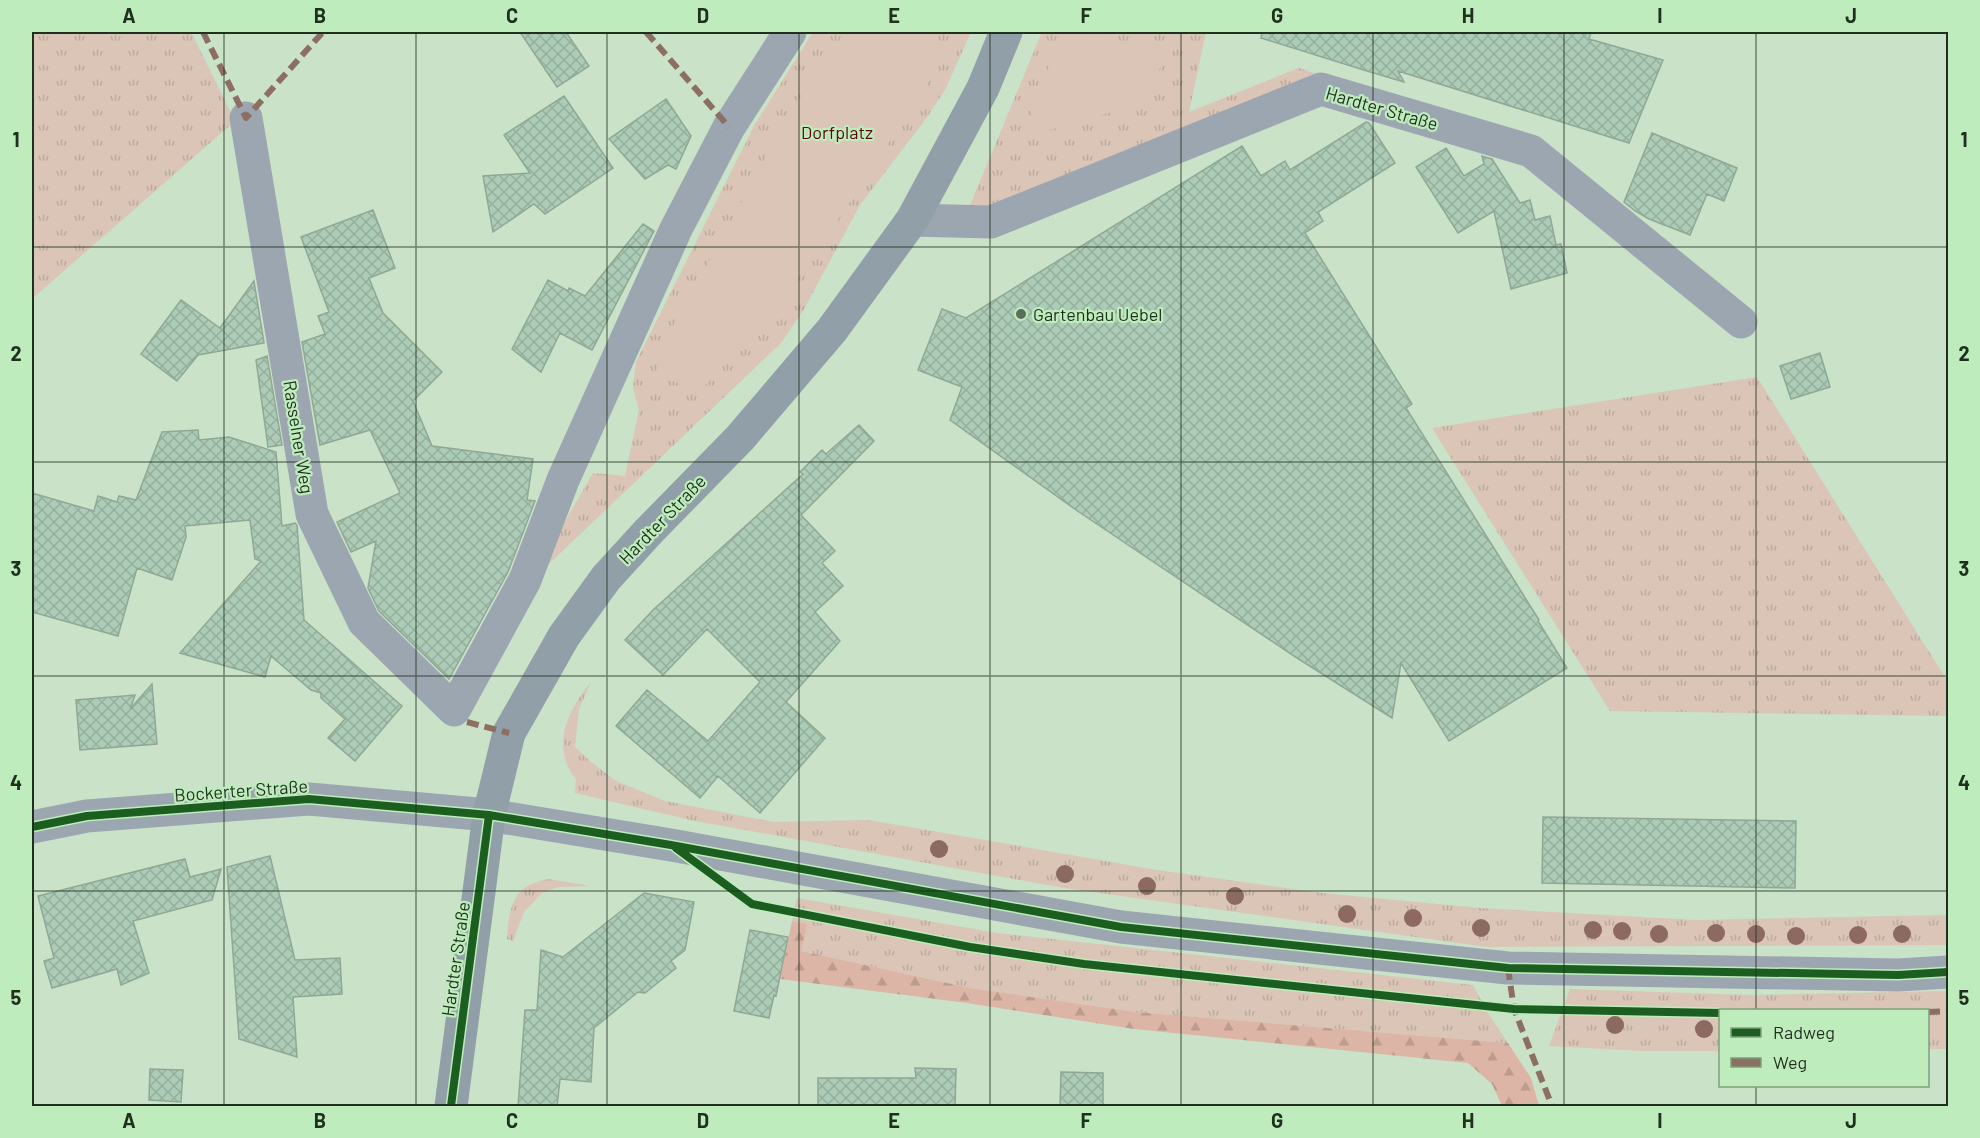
<svg xmlns="http://www.w3.org/2000/svg" width="1980" height="1138" font-family="Barlow,sans-serif">
<style>
.grass{fill:url(#grass-tufts)}
.forest{fill:url(#forest-firs)}
.park{fill:#dac5b7}
.building{fill:url(#building-cross-hatch);stroke:#90a796;stroke-width:1.5}
.lines{fill:none;stroke-linecap:round;stroke-linejoin:round}
.minor{stroke:#9ca6b1;stroke-width:33}
.major{stroke:#919fa8;stroke-width:33}
.quiet{stroke:#8d6e63;stroke-width:6;stroke-dasharray:12 6;stroke-linecap:butt}
.cycleway-casing{stroke:#bfecbd;stroke-width:11}
.cycleway{stroke:#1b5e20;stroke-width:8}
.tree{fill:#8c6a62}
.grid{fill:none;stroke:#1f301e;stroke-width:1.5;stroke-opacity:0.55}
.poi-dot{fill:#5a6e5a;stroke:#bfecbd;stroke-width:2}
.labels{text-anchor:middle;dominant-baseline:central;stroke-width:4.5;stroke-linejoin:round;paint-order:stroke}
.street-label{font-size:18px;fill:#1f301e;stroke:#bfecbd}
.park-label{font-size:18px;fill:#5b070f;stroke:#bfecbd}
.poi-label{font-size:18px;fill:#1f301e;stroke:#bfecbd;text-anchor:start}
.neatline{fill:none;stroke:#1f301e;stroke-width:2}
.grid-label{font-size:20px;text-anchor:middle;font-weight:bold;fill:#1f301e}
</style>
<defs>
<pattern id="grass-tufts" width="24" height="20" patternUnits="userSpaceOnUse" patternTransform="scale(1.5)"><rect width="24" height="20" fill="#dac5b7"/><path d="M3 7l-1-3M5 7V3M7 7l1-3M15 17l-1-3M17 17v-4M19 17l1-3" fill="none" stroke="#bbaa9d"/></pattern>
<pattern id="forest-firs" width="22" height="20" patternUnits="userSpaceOnUse" patternTransform="scale(1.5)"><rect width="22" height="20" fill="#ddb5a6"/><path d="M5 1l3.5 6h-7zM16 11l3.5 6h-7z" fill="#bd9c8e"/></pattern>
<pattern id="building-cross-hatch" width="8" height="8" patternUnits="userSpaceOnUse" patternTransform="scale(1.5)"><rect width="8" height="8" fill="#adccb7"/><path d="M0 0l8 8M0 8l8-8" fill="none" stroke="#94b09d"/></pattern>
</defs>
<rect width="100%" height="100%" fill="#c9e2c8"/>
<path class="grass" d="M32,32H191L235,121L32,299Z
M813,32H971L945,90L925,120L860,205L803,311L781,343L531,581L593,473L625,476L639,410L633,387L636,362L754,126Z
M1042,32H1206L1189,112L1299,68L1323,76L996,209L968,210Z
M1757,377L1948,682V716L1610,711L1432,428Z
M591,682L579,709L575,747L591,762L616,781L665,801L773,822L869,820L1157,870L1322,893L1480,908L1696,920L1948,915V945L1487,947L1064,888L690,820L575,793L576,779C550,747 568,710 591,682Z
M548,879L591,886L558,887L542,893L524,912L513,941L507,939C508,921 510,897 526,887C532,883 541,881 548,879Z
M797,898L997,933L1473,985L1486,1010L1508,1043L1136,1012L970,988L801,951L806,924L792,921Z
M1570,989L1749,995L1948,991V1049H1928V1010H1720V1051H1642L1549,1046Z"/>
<path class="forest" d="M792,921L807,924L801,951L970,988L1136,1012L1508,1043L1531,1078L1539,1106H1502L1492,1084L1468,1063L1134,1029L967,1003L780,979Z"/>
<path class="park" d="M849,32H938L929,81L850,202L782,302L701,390L656,376L668,335L795,105Z
M1062,32H1086L1167,56L1140,104L1022,138Z"/>
<path class="building" d="M520,32H566L589,66L557,87Z
M1262,32H1591L1589,39L1663,60L1629,143L1398,71L1404,82L1367,71L1261,38Z
M564,96L613,168L545,214L534,204L493,232L483,176L530,173L504,135Z
M666,99L691,136L676,169L668,165L645,179L609,139Z
M1366,122L1369,123L1395,163L1318,212L1323,221L1305,233L1412,404L1406,408L1539,620L1538,621L1567,668L1449,741L1401,663L1392,718L1297,658L1079,512L950,420L962,387L918,370L942,309L966,318L1242,146L1261,176L1285,161L1290,170Z
M1652,133L1737,168L1724,201L1707,194L1690,235L1649,219L1635,211L1624,202Z
M1446,148L1464,176L1484,164L1482,156L1492,159L1520,203L1530,200L1535,220L1550,216L1556,245L1561,244L1567,273L1511,289L1494,211L1458,233L1416,167Z
M373,210L395,268L369,278L383,313L442,372L413,401L432,446L533,459L527,500L535,501L508,572L449,679L379,611L368,588L376,541L351,552L337,522L400,493L370,430L320,445L302,342L325,334L318,316L329,312L301,237Z
M643,224L654,231L592,350L560,333L541,372L512,349L548,280L568,291L569,288L585,296Z
M254,281L264,343L198,355L177,381L141,354L181,300L220,328Z
M1820,353L1830,387L1791,399L1780,366Z
M267,356L282,445L268,447L256,360Z
M859,425L874,441L801,515L835,551L822,563L843,586L815,612L840,641L786,702L825,738L760,813L718,776L700,798L616,726L647,690L708,741L760,682L707,629L663,675L625,640L653,610L803,474L800,472L822,450L826,454Z
M198,430L199,440L229,437L276,452L282,526L295,523L297,525L304,620L402,706L355,761L328,738L345,719L321,698V693L311,690L271,656L265,677L180,653L261,561L255,559L250,520L185,526L186,537L172,580L137,568L118,636L32,612V493L94,511L98,496L117,502L119,496L136,500L162,432Z
M152,684L157,744L80,750L76,700L135,695L130,709Z
M1543,817L1796,821L1795,888L1542,883Z
M270,856L295,960L340,958L342,994L293,997L297,1057L239,1039L227,867Z
M185,859L190,877L221,869L212,900L133,921L149,973L121,985L117,969L52,988L44,961L54,958L38,896Z
M644,893L694,902L685,950L671,961L676,968L645,993L638,992L594,1028L591,1082L560,1079L557,1107H518L525,1010H537L541,950L563,957Z
M750,930L788,937L776,996L774,995L769,1018L734,1011Z
M915,1068L956,1069L955,1107H818V1078H916Z
M150,1069L183,1070L181,1102L149,1100Z
M1061,1072L1103,1073V1107H1060Z"/>
<g class="lines">
<path class="minor" d="M246,118L312,514L364,622L454,710L525,580L563,480L676,229L729,127L790,32
M912,220L991,222L1321,89L1531,151L1741,322
M32,827L87,816L309,799L489,815L671,845L1121,927L1508,968L1898,975L1948,972"/>
<path class="major" d="M451,1106L489,815L509,733L564,636L606,578L649,531L740,438L832,330L912,220L983,88L1006,32"/>
<path class="quiet" d="M203,32L246,118L323,32
M646,32L729,127
M467,722L509,733
M1508,968L1514,1009L1552,1106
M1928,1012L1948,1011"/>
<defs>
<path id="cycleway" d="M32,827L87,816L309,799L489,815L671,845L1121,927L1508,968L1898,975L1948,972
M676,848L752,904L970,947L1084,964L1514,1009L1720,1013
M451,1106L489,815"/>
</defs>
<use href="#cycleway" class="cycleway-casing"/>
<use href="#cycleway" class="cycleway"/>
</g>
<g class="tree">
<circle cx="939" cy="849" r="9"/>
<circle cx="1065" cy="874" r="9"/>
<circle cx="1147" cy="886" r="9"/>
<circle cx="1235" cy="896" r="9"/>
<circle cx="1347" cy="914" r="9"/>
<circle cx="1413" cy="918" r="9"/>
<circle cx="1481" cy="928" r="9"/>
<circle cx="1593" cy="930" r="9"/>
<circle cx="1622" cy="931" r="9"/>
<circle cx="1716" cy="933" r="9"/>
<circle cx="1659" cy="934" r="9"/>
<circle cx="1756" cy="934" r="9"/>
<circle cx="1902" cy="934" r="9"/>
<circle cx="1858" cy="935" r="9"/>
<circle cx="1796" cy="936" r="9"/>
<circle cx="1615" cy="1025" r="9"/>
<circle cx="1704" cy="1029" r="9"/>
</g>
<path class="grid" d="M224,32V1106M416,32V1106M607,32V1106M799,32V1106M990,32V1106M1181,32V1106M1373,32V1106M1564,32V1106M1756,32V1010M32,247H1948M32,462H1948M32,676H1948M32,891H1948M1756,1086V1106"/>
<circle class="poi-dot" cx="1021" cy="314" r="6"/>
<g class="labels">
<g class="street-label">
<text transform="translate(1382 108) rotate(16)">Hardter Straße</text>
<text transform="translate(299 437) rotate(81)">Rasselner Weg</text>
<text transform="translate(662 519) rotate(-46)">Hardter Straße</text>
<text transform="translate(241 790) rotate(-4)">Bockerter Straße</text>
<text transform="translate(455 959) rotate(-82)">Hardter Straße</text>
</g>
<g class="park-label">
<text x="837" y="132">Dorfplatz</text>
</g>
<g class="poi-label">
<text x="1033" y="314">Gartenbau Uebel</text>
</g>
</g>
<rect width="1980" height="1138" fill="none" stroke="#bfecbd" stroke-width="66"/>
<rect x="1719" y="1009" width="210" height="78" fill="#bfecbd" stroke="#7fa17d" stroke-width="1.5"/>
<rect x="1731" y="1028" width="30" height="9" fill="#1b5e20" stroke="#7fa17d" stroke-width="1.5"/>
<text x="1773" y="1039" font-size="18" fill="#1f301e">Radweg</text>
<rect x="1731" y="1058" width="30" height="9" fill="#8d6e63" stroke="#7fa17d" stroke-width="1.5"/>
<text x="1773" y="1069" font-size="18" fill="#1f301e">Weg</text>
<rect x="33" y="33" width="1914" height="1072" class="neatline"/>
<g class="grid-label">
<text x="129" y="23">A</text>
<text x="320" y="23">B</text>
<text x="512" y="23">C</text>
<text x="703" y="23">D</text>
<text x="894" y="23">E</text>
<text x="1086" y="23">F</text>
<text x="1277" y="23">G</text>
<text x="1468" y="23">H</text>
<text x="1660" y="23">I</text>
<text x="1851" y="23">J</text>
<text x="16" y="147">1</text>
<text x="1964" y="147">1</text>
<text x="16" y="361">2</text>
<text x="1964" y="361">2</text>
<text x="16" y="576">3</text>
<text x="1964" y="576">3</text>
<text x="16" y="790">4</text>
<text x="1964" y="790">4</text>
<text x="16" y="1005">5</text>
<text x="1964" y="1005">5</text>
<text x="129" y="1128">A</text>
<text x="320" y="1128">B</text>
<text x="512" y="1128">C</text>
<text x="703" y="1128">D</text>
<text x="894" y="1128">E</text>
<text x="1086" y="1128">F</text>
<text x="1277" y="1128">G</text>
<text x="1468" y="1128">H</text>
<text x="1660" y="1128">I</text>
<text x="1851" y="1128">J</text>
</g>
</svg>
